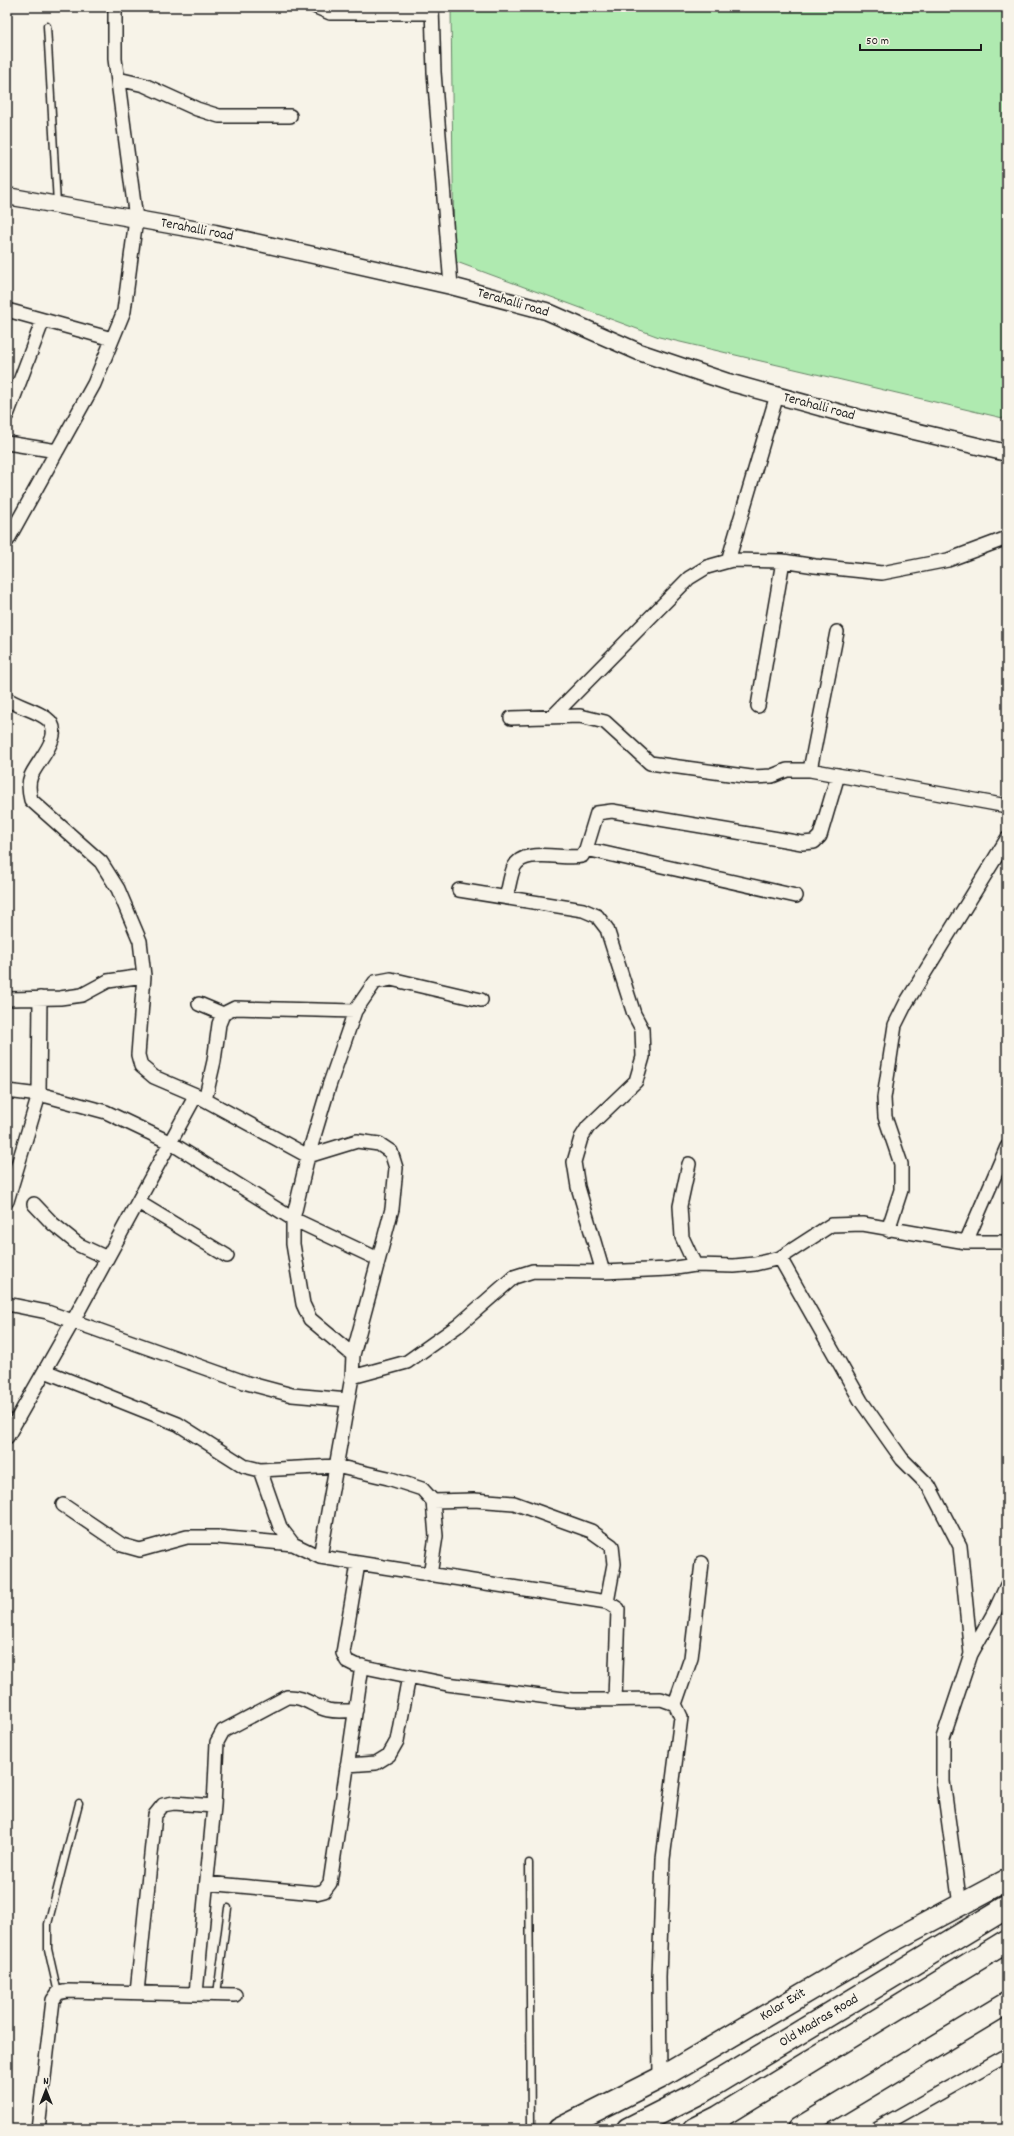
<svg xmlns="http://www.w3.org/2000/svg" width="1014" height="2136" font-family="Dekko,sans-serif">
<style>
.green{fill:#afeab0;stroke:#668366}
.lines{fill:none;stroke-linecap:round;stroke-linejoin:round}
.service-casing{stroke:#1c1c1c;stroke-width:9}
.minor-casing{stroke:#1c1c1c;stroke-width:16}
.tertiary-casing{stroke:#1c1c1c;stroke-width:19}
.primary-casing{stroke:#1c1c1c;stroke-width:24}
.trunk-casing{stroke:#1c1c1c;stroke-width:25}
.service{stroke:#f7f3e8;stroke-width:6}
.minor{stroke:#f7f3e8;stroke-width:13}
.tertiary{stroke:#f7f3e8;stroke-width:16}
.primary{stroke:#f7f3e8;stroke-width:21}
.trunk{stroke:#f7f3e8;stroke-width:22}
.labels{text-anchor:middle;dominant-baseline:central;stroke-width:4;stroke-linejoin:round;paint-order:stroke}
.street-label{font-size:14px;fill:#1c1c1c;stroke:#f7f3e8}
</style>
<rect width="100%" height="100%" fill="#f7f3e8"/>
<filter id="ink" filterUnits="userSpaceOnUse"><feTurbulence type="fractalNoise" baseFrequency=".025" numOctaves="2"/><feDisplacementMap in="SourceGraphic" scale="8" xChannelSelector="R" yChannelSelector="G"/><feConvolveMatrix kernelMatrix="1 2 1 2 8 2 1 2 1" color-interpolation-filters="sRGB"/></filter>
<g filter="url(#ink)">
<path class="green" d="M451,7H1007V419L659,337L454,261Z"/>
<g class="lines">
<defs>
<path id="service" d="M47,26L57,204
M529,1863L531,2129
M58,1993L48,1949V1924L79,1803
M217,1994L228,1908"/>
<path id="minor" d="M316,7L330,13H432
M432,7L434,72L451,286
M118,79L144,85L197,109L219,116H290
M7,310L112,339
M7,415L43,320
M7,443L57,451
M7,541L94,384L124,311L136,219L115,59V7
M728,561L777,395
M7,699C19,707 35,710 46,718C67,733 37,761 31,776C28,783 29,792 31,800L101,862L118,889L140,941L144,976L138,1055L141,1066L154,1077L196,1095L308,1156L357,1141L379,1144L391,1152L396,1168L392,1209L353,1355L352,1377L320,1557
M758,706L783,561
M552,717L689,578L707,567L732,560L783,561L815,566L882,573L948,560L1007,538
M511,718L580,716L605,722L650,763L751,777L772,776L787,770H810L1007,806
M810,770L837,632
M586,849L796,896
M459,890L583,910L597,916L607,929L634,1014L642,1029L643,1057L636,1081L588,1127L581,1138L574,1162L578,1187L603,1272
M506,897C509,888 510,876 514,867C524,847 563,860 582,856L586,849L597,813L612,811L802,843L814,842L820,836L838,775
M7,999L60,998L82,995L108,981L144,976
M199,1004L223,1014
M7,1091L47,1096L106,1112L171,1143L293,1219L378,1259
M205,1100L214,1061L219,1024L223,1014L235,1008L355,1011
M689,1164L680,1206L682,1237L695,1265
M7,1201L39,1095L40,998
M138,1202L227,1256
M34,1204L53,1224L79,1245L107,1258
M888,1230L901,1190V1164L885,1117L884,1098L895,1025L906,1003L1007,839
M966,1242L1007,1147
M780,1258L861,1401L902,1459L929,1486L960,1546L971,1654
M7,1304L47,1312L247,1383L292,1395L348,1400
M353,1355L310,1319L303,1304L293,1244V1219L308,1156L329,1086L355,1011L375,982L391,979L481,1000
M45,1371L178,1424L244,1466L260,1470L336,1466L388,1478L422,1489L433,1501L436,1536L430,1575
M352,1377L407,1362L459,1325L514,1277L533,1271L603,1272L669,1269L695,1265L734,1266L755,1264L780,1258L831,1225L863,1224L966,1242H1007
M7,1437L73,1321L196,1095
M260,1470L280,1527L293,1544L320,1557L607,1602L618,1609L615,1700
M433,1501L474,1500L514,1503L591,1531L612,1546L614,1564L607,1602
M63,1505L122,1545L140,1550L187,1537H217L293,1544
M358,1564L343,1653L347,1661L355,1665L447,1684L572,1700L661,1699L675,1704L681,1717L663,1859L659,1977L660,2078
M675,1704L691,1658L702,1563
M347,1765L376,1763L389,1755L397,1741L409,1676
M207,1883L316,1893L324,1891L330,1883L362,1666
M960,1905L943,1781V1738L971,1654L995,1611L1007,1585
M137,1992L155,1815L163,1805L174,1803L214,1806
M196,1993L214,1806L217,1742L223,1731L287,1697C304,1696 312,1706 328,1710C337,1712 346,1711 356,1710
M38,2129L53,2000L58,1993L68,1991L235,1995
M876,2129L1007,2055"/>
<path id="tertiary" d="M7,196L215,233L451,286L546,311L639,352L728,382L859,418L1007,453"/>
<path id="primary" d="M559,2129L660,2078L889,1943L1007,1880
M798,2129L1007,2003"/>
<path id="trunk" d="M628,2129L701,2092L1007,1907
M695,2129L719,2117L1007,1941"/>
</defs>
<use href="#service" class="service-casing"/>
<use href="#minor" class="minor-casing"/>
<use href="#tertiary" class="tertiary-casing"/>
<use href="#primary" class="primary-casing"/>
<use href="#trunk" class="trunk-casing"/>
<use href="#service" class="service"/>
<use href="#minor" class="minor"/>
<use href="#tertiary" class="tertiary"/>
<use href="#primary" class="primary"/>
<use href="#trunk" class="trunk"/>
</g>
</g>
<g class="labels">
<g class="street-label">
<text transform="translate(197 230) rotate(11)">Terahalli road</text>
<text transform="translate(513 303) rotate(16)">Terahalli road</text>
<text transform="translate(819 407) rotate(15)">Terahalli road</text>
<text transform="translate(783 2005) rotate(-31)">Kolar Exit</text>
<text transform="translate(819 2021) rotate(-31)">Old Madras Road</text>
</g>
</g>
<rect width="1014" height="2136" fill="none" stroke="#f7f3e8" stroke-width="24"/>
<rect x="12" y="12" width="990" height="2112" fill="none" stroke="#1c1c1c" stroke-width="1.5" filter="url(#ink)"/>
<g transform="translate(46 2090)" stroke="#f7f3e8" stroke-width="3" paint-order="stroke">
<path d="M0-3L7 15L0 10L-7 15Z" fill="#1c1c1c"/>
<text y="-6" font-size="11" font-weight="bold" text-anchor="middle" fill="#1c1c1c">N</text>
</g>
<path d="M860 44v6h121v-6" fill="none" stroke="#1c1c1c" stroke-width="2"/>
<text x="866" y="44" font-size="12" fill="#1c1c1c" stroke="#f7f3e8" stroke-width="3" paint-order="stroke">50 m</text>
</svg>
